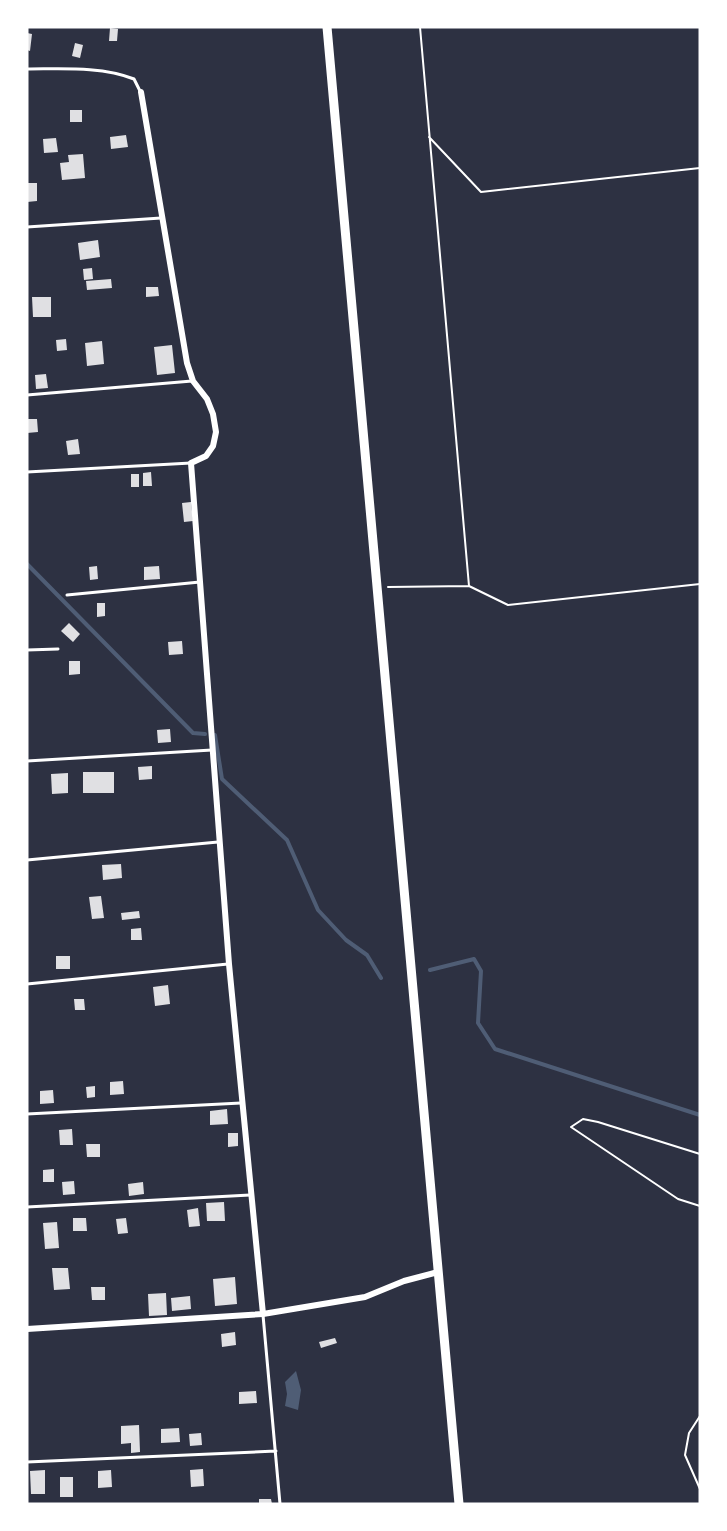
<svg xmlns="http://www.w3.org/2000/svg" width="727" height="1531" font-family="Manrope,sans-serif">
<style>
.water{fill:#4f5d75}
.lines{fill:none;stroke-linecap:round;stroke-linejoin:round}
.stream{stroke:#4f5d75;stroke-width:4}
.building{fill:#e0e0e3}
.path{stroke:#fff;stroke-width:2}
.service{stroke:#fff;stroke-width:3}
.minor{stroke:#fff;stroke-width:6}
.primary{stroke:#fff;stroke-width:9}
</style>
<rect width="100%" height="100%" fill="#2d3142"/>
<path class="water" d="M296,1371L301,1390L298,1410L285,1406L287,1394L285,1382Z"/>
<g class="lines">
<path class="stream" d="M27,564L193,733L205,734
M215,735L222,779L287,840L318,910L346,940L367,955L381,978
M430,970L474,959L481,971L478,1023L495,1049L700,1115"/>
</g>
<path class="building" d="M110,28L118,29L117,41H109Z
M27,33L32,34L30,51L27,50Z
M75,43L83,45L80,58L72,56Z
M70,110H82V122H70Z
M126,135L128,147L111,149L110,137Z
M56,138L58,152L44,153L43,139Z
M83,154L85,178L62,180L60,163L69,162L68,155Z
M27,183H37V201L27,202Z
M98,240L100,257L80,260L78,243Z
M92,268L93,279L84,280L83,269Z
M111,279L112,288L87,290L86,281Z
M146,287H158L159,296L146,297Z
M32,297H51V317H33Z
M66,339L67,350L57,351L56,340Z
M102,341L104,364L87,366L85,343Z
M172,345L175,373L157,375L154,347Z
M46,374L48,388L36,389L35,375Z
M27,419H37L38,432L27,433Z
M78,439L80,454L68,455L66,441Z
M151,472L152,486H143V473Z
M131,474H139V487H131Z
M191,502L193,521L184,522L182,503Z
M97,566L98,579L90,580L89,567Z
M159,566L160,579L144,580V567Z
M97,603H105V616L97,617Z
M69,623L80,634L73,642L61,631Z
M182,641L183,654L169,655L168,642Z
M69,661H80V674L69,675Z
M170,729L171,742L158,743L157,730Z
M152,766V779L139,780L138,767Z
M83,772H114V793H83Z
M68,773V793L52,794L51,774Z
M121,864L122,878L103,880L102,865Z
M101,896L104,918L92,919L89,897Z
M139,911L140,918L122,920L121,913Z
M141,928L142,940H131V929Z
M56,956H70V969H56Z
M168,985L170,1004L155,1006L153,987Z
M74,999H84L85,1010H75Z
M123,1081L124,1094L110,1095V1082Z
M95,1086V1097L87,1098L86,1087Z
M53,1090L54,1103L40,1104V1091Z
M227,1109L228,1124L210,1125V1111Z
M72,1129L73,1145H60L59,1130Z
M228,1133H238V1146L228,1147Z
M86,1144H100V1157H87Z
M54,1169V1182H43V1170Z
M74,1181L75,1194L63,1195L62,1182Z
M143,1182L144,1194L129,1196L128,1184Z
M224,1202L225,1221H207L206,1203Z
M198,1208L200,1226L189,1227L187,1210Z
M73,1218H86L87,1231H73Z
M126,1218L128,1233L118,1234L116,1219Z
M57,1222L59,1248L45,1249L43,1223Z
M52,1268H68L70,1289L54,1290Z
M235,1277L237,1304L215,1306L213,1279Z
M91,1287H105V1300H92Z
M166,1293L167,1315L149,1316L148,1294Z
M190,1296L191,1309L172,1311L171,1298Z
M235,1332L236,1345L222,1347L221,1334Z
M335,1338L337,1343L321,1348L319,1342Z
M256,1391L257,1403L239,1404V1392Z
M139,1425L140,1452L131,1453V1443L121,1444V1426Z
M179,1428L180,1442L161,1443V1429Z
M201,1433L202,1445L190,1446L189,1434Z
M203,1469L204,1486L191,1487L190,1470Z
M45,1470V1494H31L30,1471Z
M111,1470L112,1487L98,1488V1471Z
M60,1477H73V1497H60Z
M259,1499H271L272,1504H259Z"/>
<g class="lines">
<path class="path" d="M420,27L469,586
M429,137L481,192L700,168
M388,587L469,586L508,605L700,584
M700,1154L598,1122L583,1119L571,1127L678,1199L700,1206
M700,1416L689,1433L685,1455L700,1489"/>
<path class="service" d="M27,69C61,69 102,66 134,79L140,91
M27,227L161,218
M27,395L192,381
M27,472L191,463
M67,595L200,582
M27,650L58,649
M27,761L212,750
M27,860L218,842
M27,984L228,964
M27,1114L241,1103
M27,1207L250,1195
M263,1315L280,1504
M27,1462L276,1451"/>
<path class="minor" d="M141,92L187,363L193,381L207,399L213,414L216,432L213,446L206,456L191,463L229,964L263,1314
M27,1329L263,1314L365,1297L404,1281L438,1272"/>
<path class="primary" d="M327,27L459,1504"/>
</g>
<rect width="727" height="1531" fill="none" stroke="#ffffff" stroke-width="57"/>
</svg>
